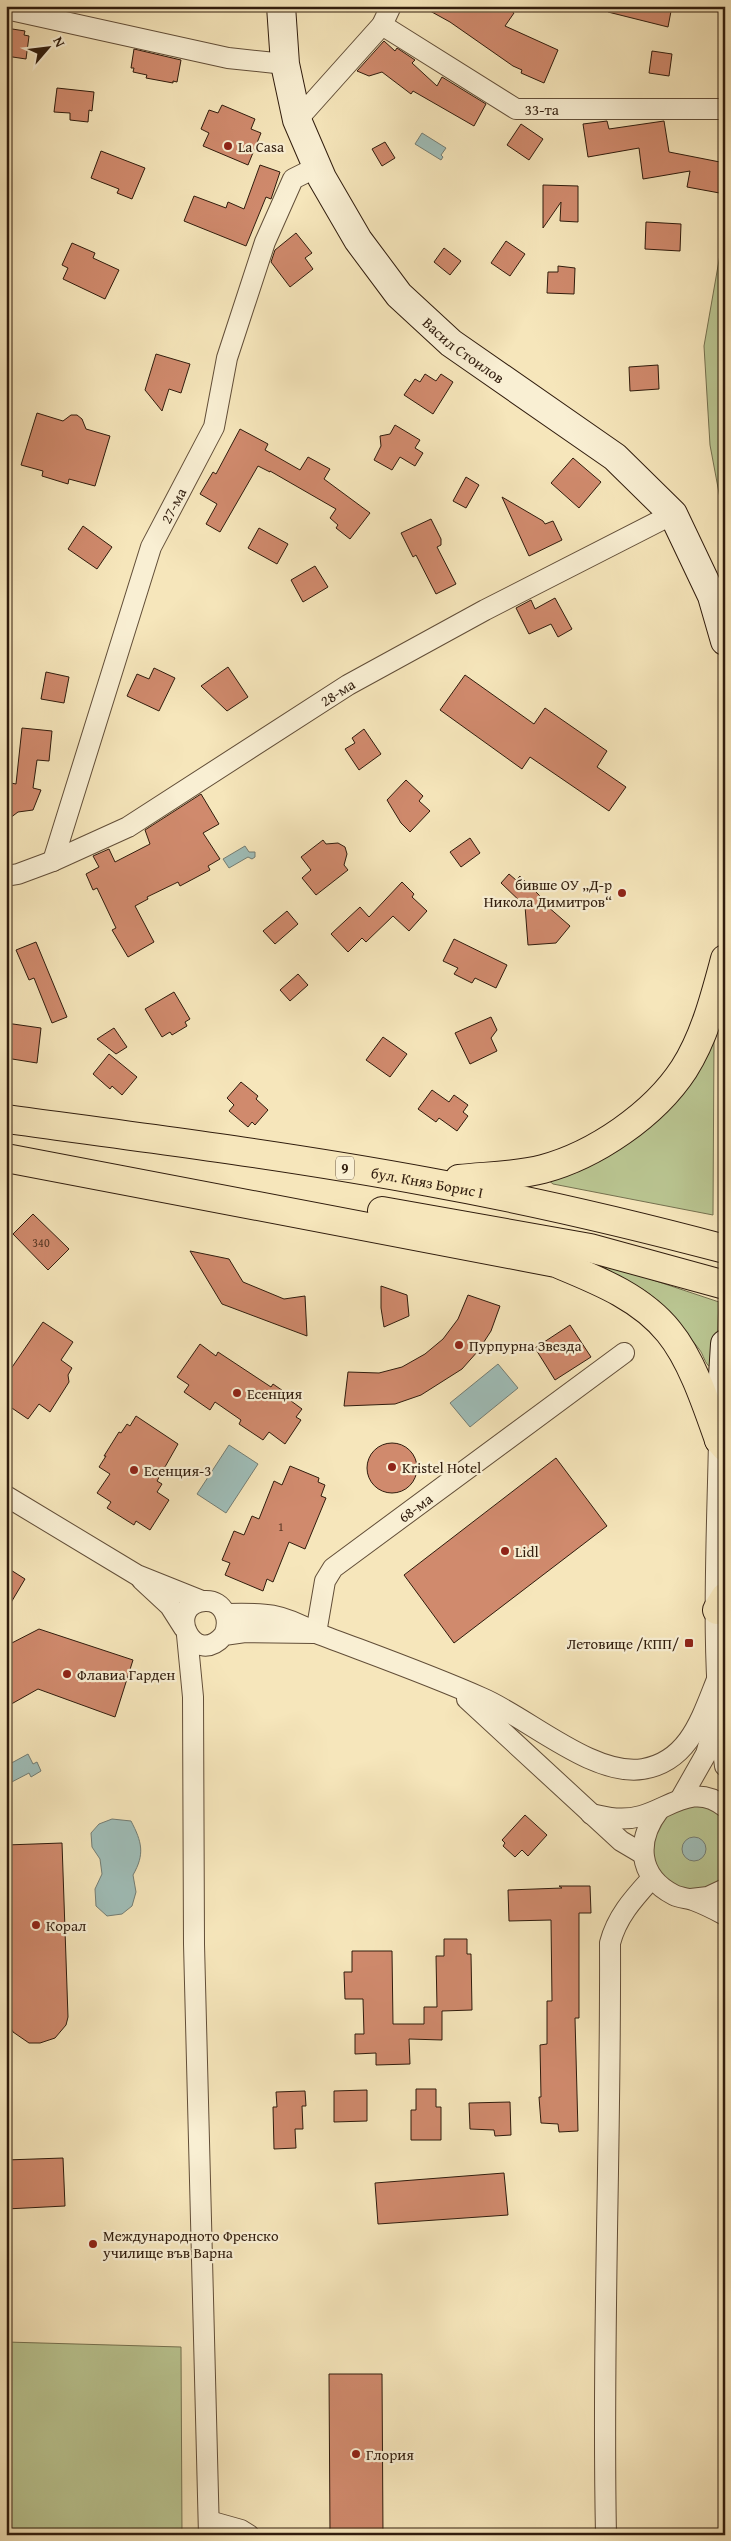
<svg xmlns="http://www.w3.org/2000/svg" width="731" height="2541" font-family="'Gentium Book Plus',serif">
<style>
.green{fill:#bac692;stroke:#757150}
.water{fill:#9fbeb9;stroke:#737d74}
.building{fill:#d08a6d;stroke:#301c0d}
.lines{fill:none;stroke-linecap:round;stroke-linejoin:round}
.street-casing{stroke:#624e38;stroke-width:22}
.secondary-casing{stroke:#301c0d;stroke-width:30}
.highway-casing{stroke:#301c0d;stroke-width:30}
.street{stroke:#f9efd3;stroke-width:20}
.secondary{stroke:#f9efd3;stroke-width:28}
.highway{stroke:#f6e6bb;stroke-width:28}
.poi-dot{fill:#8f2418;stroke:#f9efd3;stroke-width:2}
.labels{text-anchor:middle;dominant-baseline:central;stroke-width:4.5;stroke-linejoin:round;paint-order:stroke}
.number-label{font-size:12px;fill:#583825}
.shield{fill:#f9efd3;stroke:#6c5b48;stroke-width:1}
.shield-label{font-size:14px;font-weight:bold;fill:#301c0d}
.street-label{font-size:15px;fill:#301c0d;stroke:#f9efd3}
.poi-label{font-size:15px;fill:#301c0d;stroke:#f9efd3;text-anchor:start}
</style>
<rect width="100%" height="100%" fill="#f6e6bb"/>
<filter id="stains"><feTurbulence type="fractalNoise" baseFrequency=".004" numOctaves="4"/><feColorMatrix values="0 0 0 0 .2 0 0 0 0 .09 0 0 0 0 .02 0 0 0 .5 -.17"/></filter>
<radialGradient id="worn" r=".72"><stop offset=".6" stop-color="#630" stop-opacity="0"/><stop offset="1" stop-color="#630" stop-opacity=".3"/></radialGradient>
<path class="green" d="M725,226V525L710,445L704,346Z
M714,1037L713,1215L553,1184L548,1180L576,1164Z
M596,1261L719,1302L716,1367L711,1368C704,1363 704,1355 699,1349C684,1330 670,1312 652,1296C635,1282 612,1276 596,1261Z
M669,1803L725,1807L723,1890L663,1889L643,1838Z
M6,2342L181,2347L182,2535H6Z"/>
<path class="water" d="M422,133L446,148L441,155L443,157L441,160L415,144Z
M245,846L249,852H255V857L252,859L248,857L229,868L223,859Z
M498,1364L518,1388L470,1427L450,1403Z
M229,1445L258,1464L226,1513L197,1494Z
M28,1754L33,1764L37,1762L41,1771L31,1777L29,1773L6,1785V1766Z
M112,1819L131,1821C142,1842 145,1854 133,1875L136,1892L132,1906L122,1914L107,1916L96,1906L95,1889L102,1874L100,1859L92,1847L91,1833L99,1824Z
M682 1849a12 12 0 1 1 24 0a12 12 0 1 1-24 0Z"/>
<path class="building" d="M421,6H505L514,13L505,26L558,50L544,83L521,73L522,70L513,66L450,22Z
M609,6H672L668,27L608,12Z
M6,28L25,31L24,35L29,36L26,59L6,56Z
M384,41L395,51L397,48L415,60L412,63L437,86L442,77L486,104L474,126L413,91L411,94L382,72L369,76L357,71Z
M134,49L181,60L177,82L173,81V83L146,78L147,75L133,72L134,68H131Z
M652,51L672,54L669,76L649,73Z
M57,88L94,92L92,111L89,110L88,122L70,120V113L54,112Z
M222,105L255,119L251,129L261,133L248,165L203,146L209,133L201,129L209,110L218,113Z
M607,121L609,129L664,121L669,152L725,163V194L687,187L690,171L643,179L639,148L588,157L583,124Z
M521,124L543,139L529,160L507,145Z
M385,142L395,158L382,166L372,149Z
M101,151L145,168L132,199L117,193L119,189L91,178Z
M260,165L280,172L271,199L266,197L246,246L184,221L194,196L226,208L228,202L244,209Z
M543,185L578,186V222L560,221L561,202L543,228Z
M646,222L681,224L680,251L645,249Z
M296,233L312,253L305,258L313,269L290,287L271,262L275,250Z
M506,241L525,254L510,276L491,263Z
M72,243L95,253L93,258L119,270L105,299L63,279L68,268L62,265Z
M444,248L461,261L450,275L434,262Z
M558,266L575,268L574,294L547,293L548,272H558Z
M156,354L190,364L181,393L169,389L162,411L145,390Z
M658,365L659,389L630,391L629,367Z
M425,374L436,381L441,374L453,382L433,414L404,395L415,379L420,382Z
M37,413L63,421L71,415H77L82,419L86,429L110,436L95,486L69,479L68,484L42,476L43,471L21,465Z
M395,425L420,440L415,448L423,453L415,466L400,457L392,470L374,460L381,446L380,436L390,434Z
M240,429L268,444L265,450L300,470L308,457L330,469L324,479L370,513L350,539L336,528L338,525L330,518L336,509L270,471V472L258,466L220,532L206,524L217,504L200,494L213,472L216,474Z
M573,458L601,482L579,508L551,483Z
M466,477L479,485L466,508L453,501Z
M502,497L543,521L545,524L553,521L562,540L529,556Z
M431,519L441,539V545L437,547L456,584L436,594L416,555L413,557L401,533Z
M83,526L112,547L97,569L68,549Z
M259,528L288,544L277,564L248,548Z
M315,566L328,587L303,602L291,580Z
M555,598L572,629L558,637L551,624L529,634L516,608L531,600L535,609Z
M228,667L248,697L227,711L201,686Z
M154,668L175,678L159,711L127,696L137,674L149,679Z
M46,672L69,677L64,703L41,699Z
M465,675L534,724L545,708L607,751L597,767L626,787L609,811L530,757L522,769L440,710Z
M22,728L52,731L49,761L37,760L33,788L41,790L33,810L18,812L6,821V782L16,784Z
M364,729L381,754L359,770L345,749L355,743L352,738Z
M406,780L423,796L419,801L430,811L410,832L401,823L387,800Z
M201,794L219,824L203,833L220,859L208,866L210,870L180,886L178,882L147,897L148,899L135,906L154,942L128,957L112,930L116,928L97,888L93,890L86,874L99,867L93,856L109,849L115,862L150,844L145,830Z
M470,838L480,853L461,867L450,852Z
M323,840L326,844L338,843L345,847L347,854L344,865L348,870L316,895L302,878L311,870L301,857Z
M509,874L516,880L520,876L541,897L539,899L570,926L556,943L528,945L525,906L501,883Z
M402,882L414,894L412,897L427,911L409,931L393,916L366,942L362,938L348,952L331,934L360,907L369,917Z
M287,911L298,924L275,944L263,931Z
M454,939L507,965L496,988L475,978L472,983L454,974L458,968L443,961Z
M36,942L67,1017L52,1023L34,978L29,980L16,950Z
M298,974L308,985L290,1001L280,990Z
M174,992L190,1019L185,1022L187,1026L172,1035L170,1032L162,1037L145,1009Z
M491,1017L497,1030L491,1038L497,1051L470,1064L455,1033Z
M6,1023L41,1028L37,1063L6,1058Z
M114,1028L127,1047L116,1054L97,1039Z
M383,1037L407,1054L390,1077L366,1060Z
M109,1054L137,1077L122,1095L112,1086L110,1089L93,1074Z
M241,1082L258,1096L256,1099L268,1110L255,1125L252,1122L248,1127L229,1111L234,1105L227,1098Z
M432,1090L449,1102L454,1095L468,1105L463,1112L468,1116L457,1131L439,1118L436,1122L418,1109Z
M33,1214L69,1249L48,1270L13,1234Z
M190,1251L229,1259L243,1282L284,1299L305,1296L307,1336L222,1304Z
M381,1286L407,1295L409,1316L384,1327L381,1308Z
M468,1295L500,1306L491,1331L478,1351L462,1369L421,1395L395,1404L344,1406L348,1372L379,1373L402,1367L425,1354L443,1339L458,1319Z
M43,1322L73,1342L61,1360L72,1368L68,1375L69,1382L50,1412L39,1404L28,1419L6,1404V1376Z
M570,1325L591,1357L555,1380L535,1348Z
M200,1344L216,1356L218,1352L271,1387L273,1384L289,1395L287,1398L302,1409L296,1417L301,1420L285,1444L269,1432L263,1440L239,1424L241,1420L215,1402L210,1410L184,1392L189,1385L177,1377Z
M136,1416L178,1444L157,1481L162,1484L157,1492L169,1500L150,1530L136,1521L134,1525L107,1508L111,1502L97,1493L110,1474L99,1467L106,1456H104L119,1432L121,1433L127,1424L130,1426Z
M367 1468a25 25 0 1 1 50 0a25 25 0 1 1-50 0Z
M556,1458L607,1526L454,1643L404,1575Z
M290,1466L319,1478L318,1482L325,1485L321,1496L326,1498L305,1549L289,1542L273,1582L267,1579L263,1591L225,1575L230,1563L222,1560L234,1531L244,1535L252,1516L259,1519L274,1481L282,1485Z
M6,1567L25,1579L6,1611Z
M39,1629L133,1660L115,1717L38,1689L6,1707V1646Z
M525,1815L547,1835L528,1856L522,1850L515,1857L503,1846L505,1843L502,1840Z
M62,1843L68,2017L66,2025L55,2038L40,2043H29L13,2032L7,2021L6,1845Z
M559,1886H590L591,1913H579V2018H575L578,2131L559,2132L558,2124L541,2123L539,2097H541L540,2045L547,2044V2001H552L551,1920L509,1921L508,1890L562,1888Z
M444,1939H467V1954H471L472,2010L442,2011V2040L409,2039L410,2064L376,2065V2053L355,2054V2034H364L363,1999H345L344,1972H352V1951H392L393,2024H424V2007H437L436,1956H444Z
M416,2089H436V2107H441V2140H411V2110H416Z
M367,2090V2121L334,2122V2091Z
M305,2091L306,2106H302L303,2129H295L296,2148L274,2149L273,2107H277L276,2092Z
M510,2102L511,2135L495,2136L494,2130L470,2129L469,2103Z
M63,2158L65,2206L6,2209V2160Z
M504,2173L508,2215L378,2224L375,2183Z
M329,2374H382L383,2535H330Z"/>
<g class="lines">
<defs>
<g id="street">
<path d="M6,9L228,58L285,64"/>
<path id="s1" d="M382,25L516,109H725"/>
<path d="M297,120L382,25L391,6"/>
<path id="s2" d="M53,861L151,547L214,427L227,358L265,242L293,179L317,167"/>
<path id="s3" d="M6,876L18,874L53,861L128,827L348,685L485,610L673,514"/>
<path d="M719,1440C717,1546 710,1661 725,1766"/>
<path d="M6,1496L137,1575L202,1601"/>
<path d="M142,1580L170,1606L184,1628"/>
<path d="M226,1614C266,1613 280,1613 316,1633C371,1654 428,1674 482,1698C527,1717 593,1777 643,1769C690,1761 702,1716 718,1677"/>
<path id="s4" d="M316,1633L325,1581L333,1568L624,1353"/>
<path d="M187,1635L193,1697L194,1944L209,2535"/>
<path d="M224,1635C231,1620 224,1600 205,1601C163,1604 193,1671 224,1635L245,1632L314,1633"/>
<path d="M467,1699L621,1841L643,1854"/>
<path d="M681,1798L706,1754L715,1723"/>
<path d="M659,1810C636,1840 637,1876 674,1895C680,1898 687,1898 693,1900C704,1904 714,1909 725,1915"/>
<path d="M591,1814C608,1818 623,1821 641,1816C670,1808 694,1782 725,1807"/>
<path d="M691,1899L708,1897L725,1889"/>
<path d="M209,2521L241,2530L249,2535"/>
<path d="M606,2535C602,2337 611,2140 610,1943C617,1916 634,1898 652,1878"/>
</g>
<g id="secondary">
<path id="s5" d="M281,6L285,64L297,120L322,178L358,240L399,295L451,343L615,457L673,514L712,596L725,641"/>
<path d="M719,1440L725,1344"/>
</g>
<g id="highway">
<path id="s6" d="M6,1119C147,1138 289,1156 429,1182C529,1200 627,1223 725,1249"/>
<path d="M6,1158L556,1263C597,1280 641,1297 669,1332C692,1360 707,1406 719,1440L725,1447"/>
<path d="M459,1179C487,1176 516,1176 543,1169C595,1155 654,1115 684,1069C705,1036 715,996 725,959"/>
<path d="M382,1211L590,1248L725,1285"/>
<path d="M717,1610L725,1597"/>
</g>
</defs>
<use href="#street" class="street-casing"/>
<use href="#secondary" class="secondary-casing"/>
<use href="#highway" class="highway-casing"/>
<use href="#street" class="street"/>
<use href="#secondary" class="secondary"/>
<use href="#highway" class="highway"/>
</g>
<g class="poi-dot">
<circle cx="228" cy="146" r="5"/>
<circle cx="622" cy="893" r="5"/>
<circle cx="459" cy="1345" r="5"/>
<circle cx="237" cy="1393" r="5"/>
<circle cx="392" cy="1467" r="5"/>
<circle cx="134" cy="1470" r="5"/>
<circle cx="505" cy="1551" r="5"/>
<rect x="684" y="1638" width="10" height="10" rx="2.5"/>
<circle cx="67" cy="1674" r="5"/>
<circle cx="36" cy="1925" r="5"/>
<circle cx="93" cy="2244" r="5"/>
<circle cx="356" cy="2454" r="5"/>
</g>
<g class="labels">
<g class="number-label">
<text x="41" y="1242">340</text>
<text x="281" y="1526">1</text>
</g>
<rect class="shield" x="336" y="1156.5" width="18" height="23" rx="4"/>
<g class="shield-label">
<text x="345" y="1168">9</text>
</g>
<g class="street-label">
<text stroke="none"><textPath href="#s1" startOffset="184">33-та</textPath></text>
<text stroke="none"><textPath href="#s5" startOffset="404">Васил Стоилов</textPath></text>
<text stroke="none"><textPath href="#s2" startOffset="376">27-ма</textPath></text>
<text stroke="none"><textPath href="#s3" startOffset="381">28-ма</textPath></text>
<text stroke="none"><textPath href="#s6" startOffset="426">бул. Княз Борис I</textPath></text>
<text stroke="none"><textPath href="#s4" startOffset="170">68-ма</textPath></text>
</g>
<g class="poi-label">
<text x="238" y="146">La Casa</text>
<text x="612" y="884" text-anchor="end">бивше ОУ „Д-р<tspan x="612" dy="17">Никола Димитров“</tspan></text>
<text x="469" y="1345">Пурпурна Звезда</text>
<text x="247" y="1393">Есенция</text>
<text x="402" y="1467">Kristel Hotel</text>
<text x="144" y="1470">Есенция-3</text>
<text x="515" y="1551">Lidl</text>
<text x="679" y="1643" text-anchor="end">Летовище /КПП/</text>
<text x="77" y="1674">Флавиа Гарден</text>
<text x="46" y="1925">Корал</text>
<text x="103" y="2235">Международното Френско<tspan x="103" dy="17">училище във Варна</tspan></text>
<text x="366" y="2454">Глория</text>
</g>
</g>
<rect width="731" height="2541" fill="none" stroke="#f6e6bb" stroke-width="25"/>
<rect x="8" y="8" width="716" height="2526" fill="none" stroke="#301c0d" stroke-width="2.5"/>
<rect x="12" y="12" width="706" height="2516" fill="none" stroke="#301c0d"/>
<g transform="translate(48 48) rotate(62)" stroke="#f9efd3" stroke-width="4" paint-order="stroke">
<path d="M0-4L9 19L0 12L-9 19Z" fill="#301c0d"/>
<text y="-8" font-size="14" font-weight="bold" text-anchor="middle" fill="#301c0d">N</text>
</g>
<rect width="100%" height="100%" filter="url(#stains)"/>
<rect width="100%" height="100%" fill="url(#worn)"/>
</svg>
